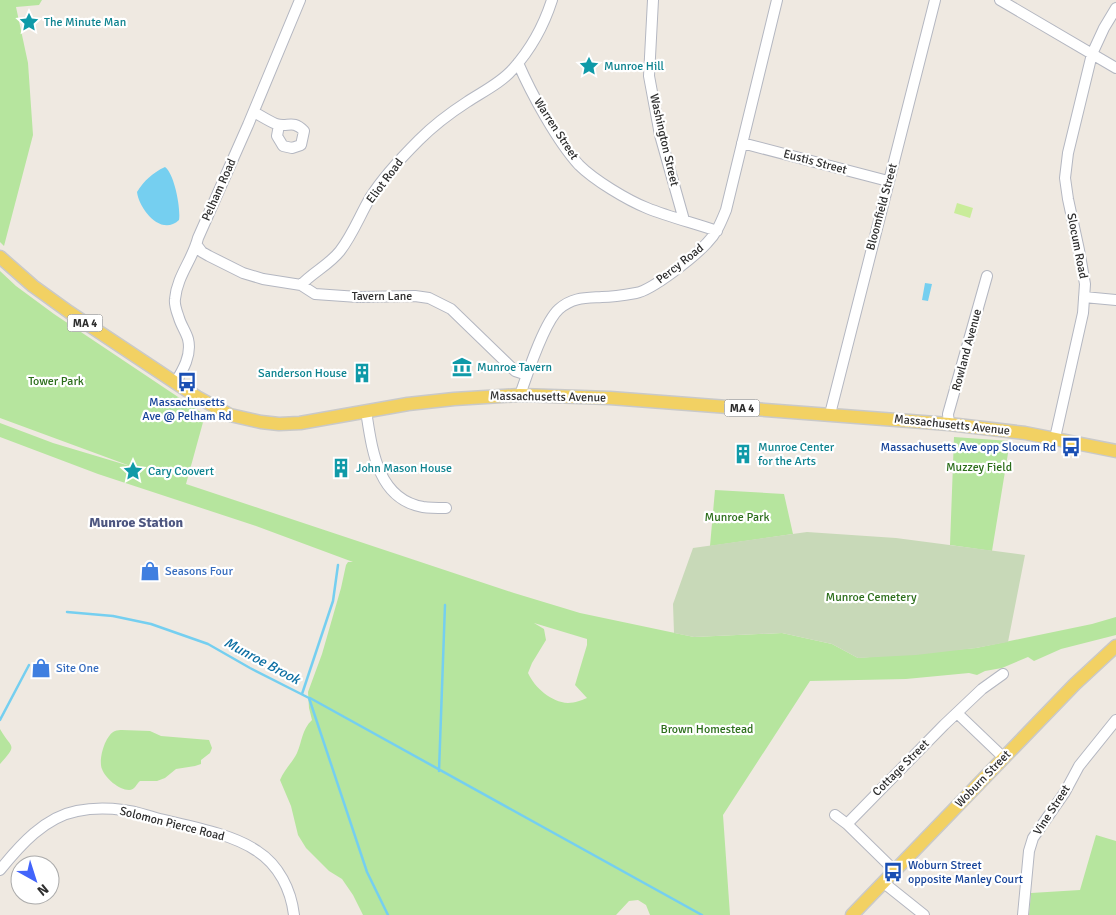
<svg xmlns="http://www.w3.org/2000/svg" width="1116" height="915" font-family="Signika,sans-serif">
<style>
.green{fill:#b6e59e;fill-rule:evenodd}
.cemetery{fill:#c8d9b8}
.pitch{fill:#c9ec9a}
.water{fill:#75cff0}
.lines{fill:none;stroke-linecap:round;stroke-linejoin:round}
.stream{stroke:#75cff0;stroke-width:2.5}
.minor-casing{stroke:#b4b7c1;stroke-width:12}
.major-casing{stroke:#c9c9c9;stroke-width:15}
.minor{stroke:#fff;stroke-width:10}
.major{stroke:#f2d163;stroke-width:12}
.labels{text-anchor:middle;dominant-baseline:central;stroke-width:4.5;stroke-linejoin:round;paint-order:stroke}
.shield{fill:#fff;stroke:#6d6d6d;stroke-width:1}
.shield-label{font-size:11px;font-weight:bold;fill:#2e2e2e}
.culture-label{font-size:12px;fill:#0d838f;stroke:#fff;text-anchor:start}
.street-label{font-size:12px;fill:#2e2e2e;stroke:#fff}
.park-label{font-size:12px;fill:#2c6e1b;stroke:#fff}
.transit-label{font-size:12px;fill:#164399;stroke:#fff}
.shop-label{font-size:12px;fill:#366cbe;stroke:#fff;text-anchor:start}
.neighbourhood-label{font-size:14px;font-weight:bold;fill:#4d5680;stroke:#fff}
.water-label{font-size:14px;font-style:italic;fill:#0d6fa3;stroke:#fff}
</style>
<rect width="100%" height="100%" fill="#efe9e1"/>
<path class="green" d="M0,0H42L39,5L16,7L28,63L33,135L4,246L0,242Z
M0,271L16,286L54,314L205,415L186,484L514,593L580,613L694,637L782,633L832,644L858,658L976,648L1092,624L1116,617V635L1061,649L1034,661L1028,657L1002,668L985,671L977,675L969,673L906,679L810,681L723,815L730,915H650L646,905L638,900L629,901L616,915H363L353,895L342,879L329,871L306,848L298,835L291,806L280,780C284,770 292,763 297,753C302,742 302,729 312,720L309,708L308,692L322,654L341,588L346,565L348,562H353L253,525L98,474L0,437V423L53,443L133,467L0,418ZM534,623L587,639V645L575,685L587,698C582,700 575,703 568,703C551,702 535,688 528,673L532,663L546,640L544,629Z
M954,437L1010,441L992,551L950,545Z
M715,490L784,494L793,534L710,546Z
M0,729C11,749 19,743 0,764Z
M122,730L150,731L161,736L209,740L212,748L210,753L201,760V764L195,766L176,769L165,778L157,781H140C136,784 135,790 129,790C119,790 105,778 102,769C98,760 105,735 115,731C117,730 120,730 122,730Z
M1096,835L1116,841V915H1029L1031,893L1080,890Z"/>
<path class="cemetery" d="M807,532L896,538L1025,555L1008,642L976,648L916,655L858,658L832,644L782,633L694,637L674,633L673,604L693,548Z"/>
<path class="pitch" d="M957,203L973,208L970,218L954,213Z"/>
<path class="water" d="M165,167C174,173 181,208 179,220C161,237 139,209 137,192C144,181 152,173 165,167Z
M925,283L932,284L928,301L922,300Z"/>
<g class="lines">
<path class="stream" d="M67,612L113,616L151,624L208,644L250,668L309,698L367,872L388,915
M302,694L333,601L338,565
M310,698L702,915
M0,720L29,665
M439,771L445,605"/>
<defs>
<path id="minor" d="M653,0L649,76L660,135L684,220
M1000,0L1116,68
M518,63C531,93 557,141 579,165C594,180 627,200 647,208C669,217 694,223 717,231
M254,112C261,116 269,121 276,124C288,128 292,119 304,131L301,145L292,148L283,146L277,136L279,125
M742,143L888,181
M196,244L202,252L209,256L243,273L263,279L301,285C313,272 329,265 340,251C353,234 360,215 370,198C383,177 402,157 419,140C433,126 450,113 467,102C482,92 501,83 513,69C531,49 544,25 552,0
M301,285L315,294L358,297L415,296L429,298L451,309L515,371L527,375
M1084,297L1116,300
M175,383C183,370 192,355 188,339C186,332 181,325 179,318C177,312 174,305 175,299C177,276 193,259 198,238L248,125L300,0
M520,395C527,375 544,322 559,309C573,297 586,298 602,297C613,297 625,295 636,293C653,290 695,256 707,243C717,233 721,222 726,210L777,0
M366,411C372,449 377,499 423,507C430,508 439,508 446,508
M830,414L935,0
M949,424L948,414L987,276
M1055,438L1083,313L1085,284L1079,250L1068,199L1065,178L1068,153L1092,54L1104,28L1116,8
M957,713L1004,758
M835,815L847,824L895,871
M847,824L944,725L982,689L1003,674
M0,870C20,845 45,817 77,811C92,808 108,808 123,810C135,811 148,816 160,819C189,826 233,834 257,851C279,865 291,890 294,915
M884,883L924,915
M1023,915L1029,851L1033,838L1065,792L1079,766L1116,720"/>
<path id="major" d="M0,257L33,286L69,312L197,397L230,415L261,422L279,424L300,423L408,404L454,399L520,395L610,398L949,424L1025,433L1116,451
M852,915L1075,684L1116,646"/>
</defs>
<use href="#minor" class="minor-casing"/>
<use href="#major" class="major-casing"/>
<use href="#minor" class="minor"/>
<use href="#major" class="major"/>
</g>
<defs>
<symbol id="sight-bare" viewBox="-9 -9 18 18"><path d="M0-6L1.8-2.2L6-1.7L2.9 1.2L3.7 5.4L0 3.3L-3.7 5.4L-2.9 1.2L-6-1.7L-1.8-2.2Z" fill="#0f9aa8" stroke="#fff" stroke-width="2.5" paint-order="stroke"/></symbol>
<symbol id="museum-bare" viewBox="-9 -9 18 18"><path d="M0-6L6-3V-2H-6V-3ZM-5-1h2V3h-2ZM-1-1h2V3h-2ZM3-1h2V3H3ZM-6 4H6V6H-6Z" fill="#0f9aa8" stroke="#fff" stroke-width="2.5" paint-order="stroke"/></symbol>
<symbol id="building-bare" viewBox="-9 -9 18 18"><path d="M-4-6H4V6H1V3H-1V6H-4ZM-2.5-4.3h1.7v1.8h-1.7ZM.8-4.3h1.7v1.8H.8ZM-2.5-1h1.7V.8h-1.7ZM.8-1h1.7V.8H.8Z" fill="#0f9aa8" stroke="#fff" stroke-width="2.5" paint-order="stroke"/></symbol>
<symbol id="bus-bare" viewBox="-9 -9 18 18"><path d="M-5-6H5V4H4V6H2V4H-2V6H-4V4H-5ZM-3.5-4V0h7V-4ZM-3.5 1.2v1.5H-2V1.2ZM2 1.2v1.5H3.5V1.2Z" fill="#1a4fb4" stroke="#fff" stroke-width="2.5" paint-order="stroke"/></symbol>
<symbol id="shop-bare" viewBox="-9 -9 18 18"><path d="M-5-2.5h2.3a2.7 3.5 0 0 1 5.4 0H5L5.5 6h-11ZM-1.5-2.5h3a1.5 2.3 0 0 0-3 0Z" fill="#3f7fe0" stroke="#fff" stroke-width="2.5" paint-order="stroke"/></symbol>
</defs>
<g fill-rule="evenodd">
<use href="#sight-bare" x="15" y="8" width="28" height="28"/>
<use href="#sight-bare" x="575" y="52" width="28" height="28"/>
<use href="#museum-bare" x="448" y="353" width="28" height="28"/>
<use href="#building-bare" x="348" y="359" width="28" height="28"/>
<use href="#bus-bare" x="173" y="368" width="28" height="28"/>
<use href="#bus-bare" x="1057" y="433" width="28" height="28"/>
<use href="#building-bare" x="729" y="440" width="28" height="28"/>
<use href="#building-bare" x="327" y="454" width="28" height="28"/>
<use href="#sight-bare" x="119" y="457" width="28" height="28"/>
<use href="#shop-bare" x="136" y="557" width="28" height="28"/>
<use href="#shop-bare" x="27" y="654" width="28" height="28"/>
<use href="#bus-bare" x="879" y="858" width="28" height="28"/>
</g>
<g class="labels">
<g class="shield">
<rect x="67.5" y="314.5" width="35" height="17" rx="4"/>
<rect x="724.5" y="399.5" width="35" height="17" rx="4"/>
</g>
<g class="shield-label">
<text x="85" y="323">MA 4</text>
<text x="742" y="408">MA 4</text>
</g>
<g class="culture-label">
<text x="44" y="22">The Minute Man</text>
<text x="604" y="66">Munroe Hill</text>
<text x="477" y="367">Munroe Tavern</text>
<text x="347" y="373" text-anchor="end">Sanderson House</text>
<text x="758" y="447">Munroe Center<tspan x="758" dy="14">for the Arts</tspan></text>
<text x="356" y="468">John Mason House</text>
<text x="148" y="471">Cary Coovert</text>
</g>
<g class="street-label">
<text transform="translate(556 129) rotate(57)">Warren Street</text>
<text transform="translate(664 140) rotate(77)">Washington Street</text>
<text transform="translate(815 162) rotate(15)">Eustis Street</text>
<text transform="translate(385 181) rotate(-53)">Eliot Road</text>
<text transform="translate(219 190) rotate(-66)">Pelham Road</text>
<text transform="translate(882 207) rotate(-75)">Bloomfield Street</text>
<text transform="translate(1077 246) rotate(79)">Slocum Road</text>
<text transform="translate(680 264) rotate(-38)">Percy Road</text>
<text x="382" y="296">Tavern Lane</text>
<text transform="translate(967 350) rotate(-75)">Rowland Avenue</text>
<text transform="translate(548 397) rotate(1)">Massachusetts Avenue</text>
<text transform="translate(952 425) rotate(6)">Massachusetts Avenue</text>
<text transform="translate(901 768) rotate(-45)">Cottage Street</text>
<text transform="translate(983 779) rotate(-46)">Woburn Street</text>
<text transform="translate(1052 810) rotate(-57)">Vine Street</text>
<text transform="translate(172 824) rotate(14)">Solomon Pierce Road</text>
</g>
<g class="park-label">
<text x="56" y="381">Tower Park</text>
<text x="979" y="467">Muzzey Field</text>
<text x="737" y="517">Munroe Park</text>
<text x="871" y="597">Munroe Cemetery</text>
<text x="707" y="729">Brown Homestead</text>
</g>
<g class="transit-label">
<text x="187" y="402">Massachusetts<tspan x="187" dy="14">Ave @ Pelham Rd</tspan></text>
<text x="1056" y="447" text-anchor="end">Massachusetts Ave opp Slocum Rd</text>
<text x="908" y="865" text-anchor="start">Woburn Street<tspan x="908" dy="14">opposite Manley Court</tspan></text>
</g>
<g class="shop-label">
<text x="165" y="571">Seasons Four</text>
<text x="56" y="668">Site One</text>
</g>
<g class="neighbourhood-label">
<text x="136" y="522">Munroe Station</text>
</g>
<g class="water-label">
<text transform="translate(262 661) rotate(28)">Munroe Brook</text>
</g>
</g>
<g transform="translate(35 880) rotate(141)"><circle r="24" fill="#ffffff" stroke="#ababab"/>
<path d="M0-4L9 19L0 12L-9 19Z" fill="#4264fb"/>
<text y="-8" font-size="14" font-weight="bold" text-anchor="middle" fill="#2e2e2e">N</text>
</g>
</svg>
